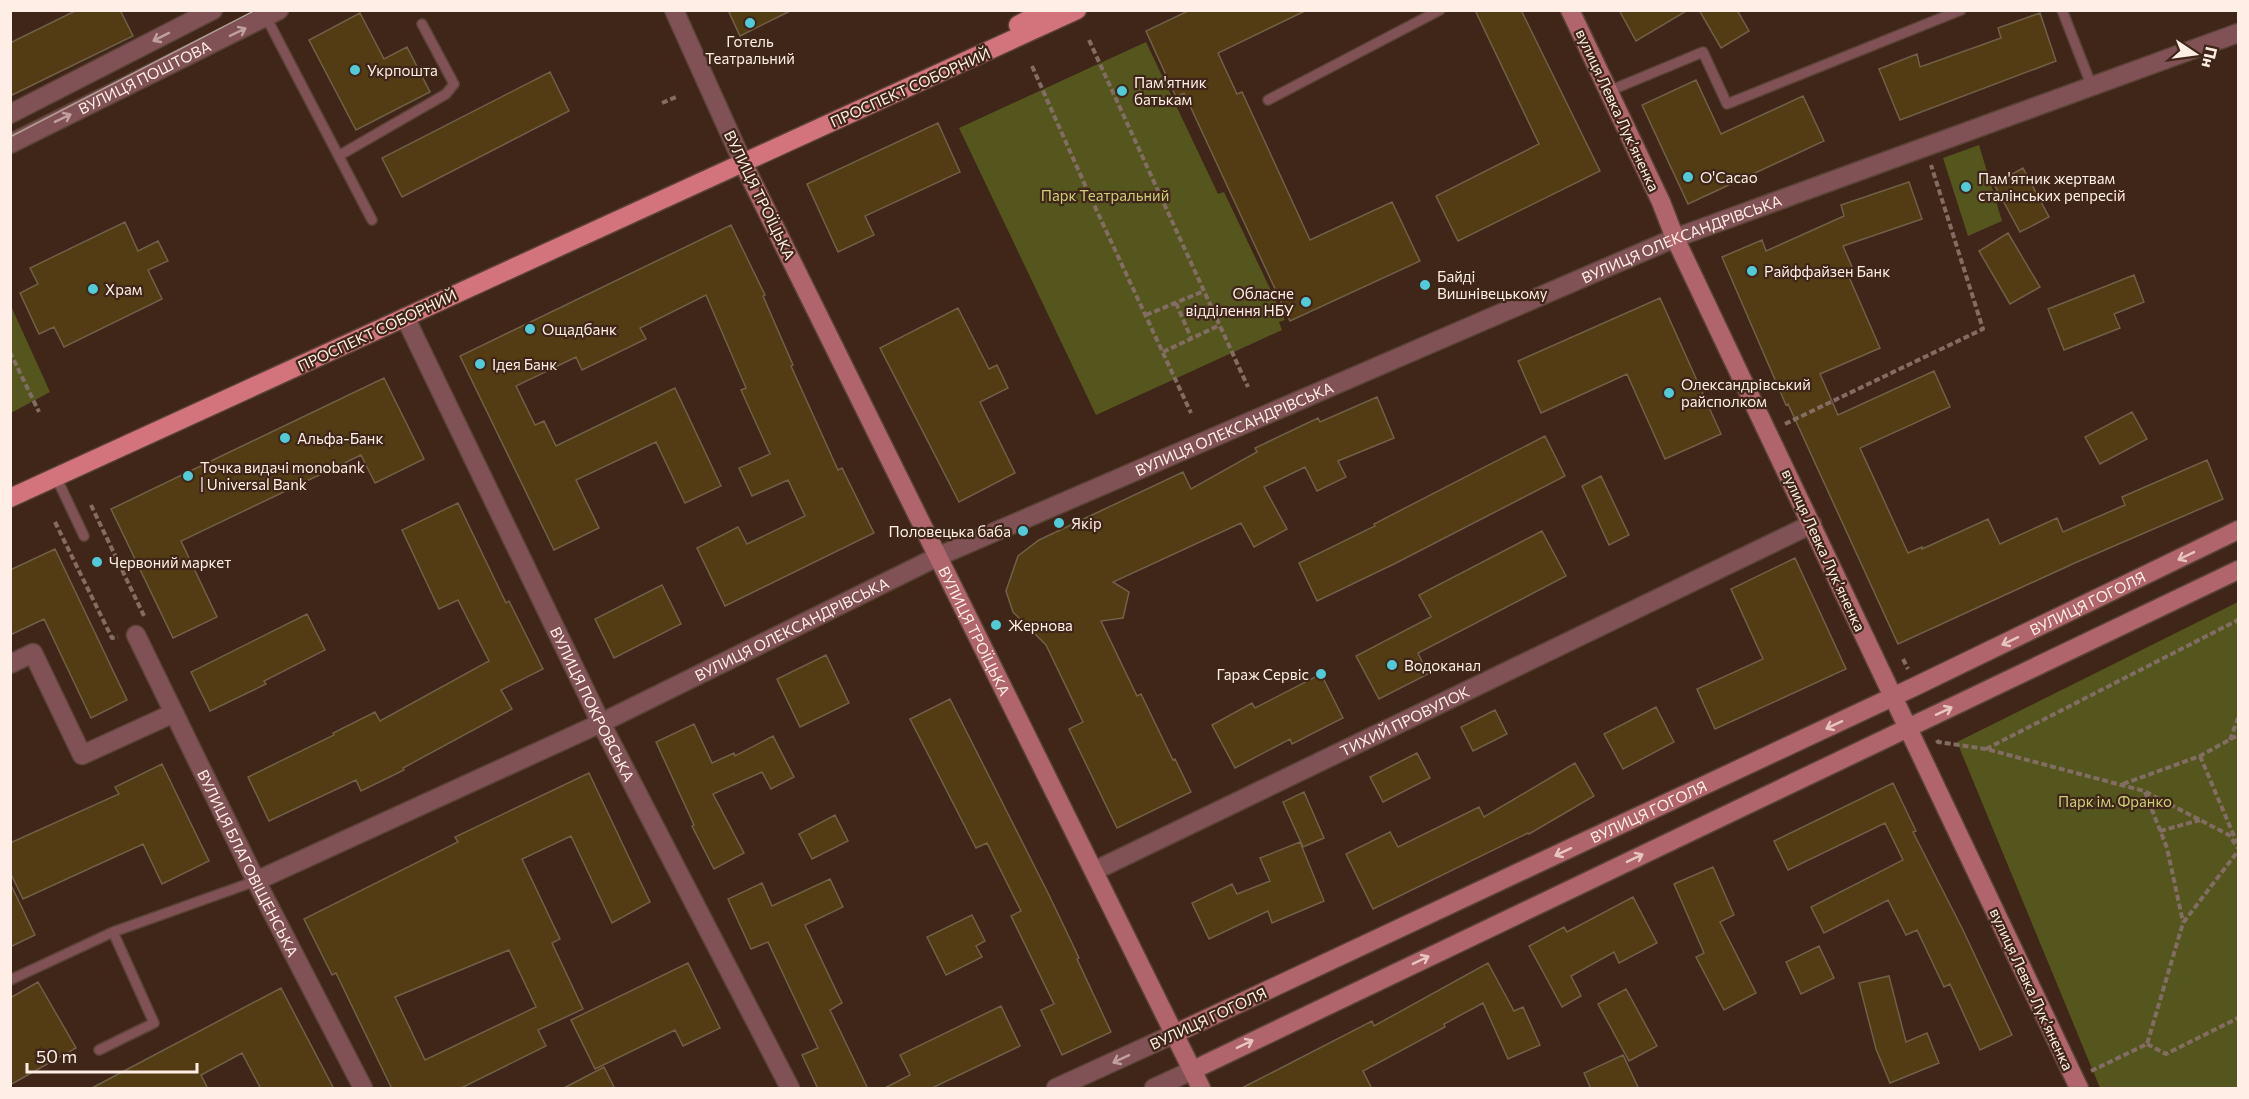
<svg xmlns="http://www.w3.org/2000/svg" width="2249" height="1099" font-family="Commissioner,sans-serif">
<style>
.green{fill:#54561e}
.building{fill:#533c13;stroke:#706047;stroke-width:1.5;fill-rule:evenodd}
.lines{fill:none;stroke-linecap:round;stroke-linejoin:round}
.lane-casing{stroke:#5a4236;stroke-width:12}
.street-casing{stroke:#5a4236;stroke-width:21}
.secondary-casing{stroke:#5a4236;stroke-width:21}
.primary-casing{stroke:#5a4236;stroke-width:21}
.path{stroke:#836d62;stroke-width:4;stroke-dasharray:6 3;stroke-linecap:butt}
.lane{stroke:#815255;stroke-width:9}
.street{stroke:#815255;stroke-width:18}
.secondary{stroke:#af656b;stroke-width:18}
.primary{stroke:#d3747c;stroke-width:18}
.tram{stroke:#b19d93;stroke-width:1.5}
.oneway{stroke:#c0a09e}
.oneway2{stroke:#e7c5c1}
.poi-dot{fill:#52cbd9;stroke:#3f2619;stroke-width:2}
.labels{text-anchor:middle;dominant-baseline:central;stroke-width:4.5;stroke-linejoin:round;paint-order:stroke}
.poi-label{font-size:15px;fill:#ffeee6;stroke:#3f2619;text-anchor:start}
.street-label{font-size:15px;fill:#ffeee6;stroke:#3f2619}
.park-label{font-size:15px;fill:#cbce77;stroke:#3f2619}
</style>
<rect width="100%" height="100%" fill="#3f2619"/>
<path class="green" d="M1146,42L1218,194L1224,192L1285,320L1279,322L1282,330L1096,415L959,128Z
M1979,145L2002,221L1968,236L1943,158Z
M11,306L50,392L11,413H10Z
M2238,602V1088H2100L1957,742Z"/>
<path class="building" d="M77,10H120L133,36L10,96V43Z
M728,10H792L740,36Z
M1190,10H1307L1218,53L1237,94L1242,92L1310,240L1392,202L1420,261L1290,321L1184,93L1176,97L1146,31Z
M1475,10H1521L1600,171L1458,241L1436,196L1539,144Z
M1619,10H1688L1636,41Z
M1699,10H1737L1749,31L1721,48Z
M360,13L384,59L407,47L430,92L356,130L309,40Z
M2040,13L2056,61L1900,120L1879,69L1917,54L1920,67L2001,38L1998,28Z
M550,72L569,111L402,197L382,158Z
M1696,80L1721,134L1803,96L1824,141L1688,204L1642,105Z
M938,123L960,172L865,216L874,235L838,252L807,184Z
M2023,168L2049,217L2020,232L1994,184Z
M1909,182L1922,219L1843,246L1852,267L1846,270L1880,348L1820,374L1838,415L1934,371L1950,407L1860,448L1908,553L1922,547V549L1988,519L2000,544L2057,518L2063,532L2125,505L2122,497L2207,460L2223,499L2077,562L1898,644L1788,404L1786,405L1722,257L1762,240L1766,251L1844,216L1841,205Z
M125,222L138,251L158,241L168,261L148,270L162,299L64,347L54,327L39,334L20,293L38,284L30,268Z
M731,225L765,295L763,296L793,365L791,366L838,470L842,468L874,533L725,606L697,548L738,527L747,544L805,516L788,480L752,496L739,468L770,454L741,390L746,388L706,295L640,328L646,339L582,370L576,357L516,386L535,425L544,421L556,446L675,388L721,486L685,503L656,442L576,480L599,528L554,550L460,356Z
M2008,233L2040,287L2010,304L1979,251Z
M2134,275L2144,302L2114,314L2120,328L2064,350L2048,309Z
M1660,298L1721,434L1665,459L1627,374L1541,413L1518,361Z
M958,308L989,369L997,365L1008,388L980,402L1015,473L959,502L880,348Z
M384,378L424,459L375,483L361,455L181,541L217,617L173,638L111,509Z
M1377,397L1394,438L1338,461L1346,477L1317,491L1305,467L1264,487L1287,529L1254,547L1241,523L1113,582L1129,592L1123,618L1101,621L1137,696L1141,694L1173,760L1175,759L1191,792L1117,828L1069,729L1083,722L1046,645L1013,612L1006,591L1018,556L1039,540L1183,472L1191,489L1257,452L1255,448L1318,418L1320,422Z
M2132,412L2147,439L2100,464L2085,437Z
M1545,436L1565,476L1394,564L1317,601L1299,563L1375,526L1374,524Z
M1601,476L1629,535L1609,545L1582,486Z
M458,503L506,603L509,601L543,669L501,690L512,709L403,768L404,770L361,791L356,780L269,821L248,777L334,735L333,733L375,712L380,721L489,661L458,600L439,609L402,530Z
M1542,531L1566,576L1418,653L1428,674L1379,699L1356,656L1431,617L1419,595Z
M55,549L127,700L91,718L44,619L10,635V570Z
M1795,558L1846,669L1715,729L1697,689L1763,659L1731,589Z
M662,585L681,624L614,658L595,619Z
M307,614L325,650L264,681L266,684L210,711L191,672Z
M826,655L849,703L800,727L777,679Z
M1321,674L1343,718L1292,744L1290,739L1235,768L1212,725L1252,703L1255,708Z
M950,699L1050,897L1079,958L1077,959L1111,1032L1062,1055L1041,1010L1054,1004L1011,916L1021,911L987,843L976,848L910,719Z
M1656,707L1674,742L1623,769L1604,734Z
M1495,710L1507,734L1473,751L1461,727Z
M694,724L712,763L734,753L735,756L773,736L794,777L771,789L762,772L713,794L744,853L714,869L692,826L694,825L656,742Z
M1417,753L1430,778L1383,802L1370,777Z
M1575,763L1594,796L1529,834L1528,833L1373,909L1346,854L1390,832L1398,847L1479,807L1484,817Z
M162,764L209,861L162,884L143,844L23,899L10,872V843L119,794L115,787Z
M589,773L650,902L612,923L571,836L522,859L560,939L552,943L583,1009L538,1030L546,1046L459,1089H392L336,973L332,975L304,919L458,842L455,837ZM509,950L536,1007L425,1060L395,997Z
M1893,783L1916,831L1913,832L1963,930L2012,1035L1980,1050L1950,984L1944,987L1917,930L1906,935L1888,900L1824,933L1811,907L1903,860L1885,823L1788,870L1774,841Z
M1304,792L1324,838L1303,847L1283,802Z
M835,815L848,841L812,859L799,834Z
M1300,842L1324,901L1272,923L1268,911L1209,939L1192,903L1232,884L1237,894L1270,881L1260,858Z
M1713,867L1734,915L1720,922L1756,993L1724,1010L1696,957L1704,953L1674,884Z
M830,879L843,907L805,925L842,1003L830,1010L868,1089H818L802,1055L818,1048L768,942L751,949L728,899L762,883L772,906Z
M10,883L35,935L10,947Z
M1633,897L1657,943L1619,963L1614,952L1571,976L1581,996L1562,1007L1529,946L1564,927L1567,932Z
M972,915L985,941L976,946L982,957L946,975L927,937Z
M1819,946L1834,978L1801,994L1786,962Z
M688,963L720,1028L683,1046L675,1030L595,1069L571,1020Z
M1488,963L1514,1011L1523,1007L1540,1045L1508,1059L1483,1003L1444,1024L1445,1027L1363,1071L1372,1089H1240L1372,1021L1374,1026Z
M1889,976L1906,1042L1927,1033L1939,1063L1890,1083L1876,1049L1859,983Z
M38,982L76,1048L10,1085V998Z
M281,988L334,1089H261L242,1053L201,1075L208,1089H90Z
M1626,989L1657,1046L1629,1061L1598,1004Z
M1001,1006L1020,1046L930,1089H883L910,1075L900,1055Z
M1623,1055L1639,1089H1591L1584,1073Z
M604,1067L615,1089H562Z"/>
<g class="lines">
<defs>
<path id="lane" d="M2062,10L2092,87
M266,17L372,220
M1609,91L1703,52L1727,104L1961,10
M1268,100L1440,10
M340,155L446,94L454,84L422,24
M56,477L84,536
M10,980L113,932L256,881
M99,1050L154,1023L113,932"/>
<g id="street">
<path d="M674,10L743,163"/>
<path d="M10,114L213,10"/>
<path id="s1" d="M10,144L279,10"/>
<path id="s2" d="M405,317L601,723L790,1088"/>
<path id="s3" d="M136,635L256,881L363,1088"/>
<path d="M10,664L33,653L82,755L174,713"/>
<path id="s4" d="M1094,871L1812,524"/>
<path id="s5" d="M256,881L601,723L939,556L1675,238L2238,33"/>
<path d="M1056,1088L1174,1034"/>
<path d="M1154,1088L1193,1070"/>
</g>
<g id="secondary">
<path d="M1570,10L1661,202L1675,238L2079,1088"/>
<path id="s6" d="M743,163L1201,1088"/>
<path id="s7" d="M1174,1034L1916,686L2238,530"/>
<path d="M1193,1070L2238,570"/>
</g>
<path id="primary" d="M1018,25L1046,10
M10,498L1077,10"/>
</defs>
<use href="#lane" class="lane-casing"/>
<use href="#street" class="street-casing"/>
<use href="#secondary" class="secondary-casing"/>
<use href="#primary" class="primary-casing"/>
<path class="path" d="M1089,40L1248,387
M1032,66L1089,194L1191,413
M662,103L676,97
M1176,303L1191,338
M1146,315L1204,291
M10,352L39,412
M1163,352L1220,325
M1785,424L1983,329L1931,165
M91,505L145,618
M55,522L112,638L118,637
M1903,659L1908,669
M1937,740L1938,742L1986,749L2144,791L2229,835L2238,848
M2230,740L2238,718
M1986,749L2238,620
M2200,756L2237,843
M2123,784L2200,756L2238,735
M2145,792L2167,848L2183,922
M2160,831L2200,820
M2147,1044L2166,1054L2238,1018
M2091,1071L2147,1044L2183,923L2238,851"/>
<use href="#lane" class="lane"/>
<use href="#street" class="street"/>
<use href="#secondary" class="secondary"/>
<use href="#primary" class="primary"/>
<path class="tram" d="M10,137L256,10"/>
</g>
<defs><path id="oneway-shaft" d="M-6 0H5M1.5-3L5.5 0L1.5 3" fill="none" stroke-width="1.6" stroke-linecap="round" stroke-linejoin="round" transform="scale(1.5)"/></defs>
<g class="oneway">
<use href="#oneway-shaft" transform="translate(238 32) rotate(-26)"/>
<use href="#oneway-shaft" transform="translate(161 37) rotate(153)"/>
<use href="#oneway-shaft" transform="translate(63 118) rotate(-26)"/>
<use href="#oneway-shaft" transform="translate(1121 1059) rotate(155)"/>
</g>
<g class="oneway2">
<use href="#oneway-shaft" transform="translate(2186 556) rotate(154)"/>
<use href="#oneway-shaft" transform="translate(2010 641) rotate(154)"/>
<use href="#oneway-shaft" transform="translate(1944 711) rotate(-25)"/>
<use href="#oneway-shaft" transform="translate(1834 725) rotate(155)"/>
<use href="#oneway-shaft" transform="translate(1563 852) rotate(155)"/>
<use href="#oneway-shaft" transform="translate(1635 858) rotate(-26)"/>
<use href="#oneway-shaft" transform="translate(1421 960) rotate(-26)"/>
<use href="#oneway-shaft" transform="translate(1245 1044) rotate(-26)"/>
</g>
<g class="poi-dot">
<circle cx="750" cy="23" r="6"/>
<circle cx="355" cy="70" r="6"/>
<circle cx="1122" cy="91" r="6"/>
<circle cx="1688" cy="177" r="6"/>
<circle cx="1966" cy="187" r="6"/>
<circle cx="1752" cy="271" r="6"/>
<circle cx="1425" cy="285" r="6"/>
<circle cx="93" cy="289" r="6"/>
<circle cx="1306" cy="302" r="6"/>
<circle cx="530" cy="329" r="6"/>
<circle cx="480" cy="364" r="6"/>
<circle cx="1669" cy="393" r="6"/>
<circle cx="285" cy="438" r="6"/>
<circle cx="188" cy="476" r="6"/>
<circle cx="1059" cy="523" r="6"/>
<circle cx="1023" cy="531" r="6"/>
<circle cx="97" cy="562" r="6"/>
<circle cx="996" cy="625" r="6"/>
<circle cx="1392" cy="665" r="6"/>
<circle cx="1321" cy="674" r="6"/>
</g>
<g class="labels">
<g class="poi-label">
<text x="750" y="41" text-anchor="middle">Готель<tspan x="750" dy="17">Театральний</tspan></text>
<text x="367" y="70">Укрпошта</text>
<text x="1134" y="82">Пам'ятник<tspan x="1134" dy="17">батькам</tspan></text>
<text x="1700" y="177">O'Cacao</text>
<text x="1978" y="178">Пам'ятник жертвам<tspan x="1978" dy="17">сталінських репресій</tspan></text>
<text x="1764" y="271">Райффайзен Банк</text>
<text x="1437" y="276">Байді<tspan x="1437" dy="17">Вишнівецькому</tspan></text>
<text x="105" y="289">Храм</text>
<text x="1294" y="293" text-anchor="end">Обласне<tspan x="1294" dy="17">відділення НБУ</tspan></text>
<text x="542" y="329">Ощадбанк</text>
<text x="492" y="364">Ідея Банк</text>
<text x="1681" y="384">Олександрівський<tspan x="1681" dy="17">райсполком</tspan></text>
<text x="297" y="438">Альфа-Банк</text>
<text x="200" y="467">Точка видачі monobank<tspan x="200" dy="17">| Universal Bank</tspan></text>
<text x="1071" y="523">Якір</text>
<text x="1011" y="531" text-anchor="end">Половецька баба</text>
<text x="109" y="562">Червоний маркет</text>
<text x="1008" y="625">Жернова</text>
<text x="1404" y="665">Водоканал</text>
<text x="1309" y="674" text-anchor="end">Гараж Сервіс</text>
</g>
<g class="street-label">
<text stroke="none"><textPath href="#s1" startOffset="150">ВУЛИЦЯ ПОШТОВА</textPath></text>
<text transform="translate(910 87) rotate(-24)">ПРОСПЕКТ СОБОРНИЙ</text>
<text transform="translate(1618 110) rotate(65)">вулиця Левка Лукʼяненка</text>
<text transform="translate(760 195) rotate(64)">ВУЛИЦЯ ТРОЇЦЬКА</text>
<text stroke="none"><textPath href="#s5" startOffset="1564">ВУЛИЦЯ ОЛЕКСАНДРІВСЬКА</textPath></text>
<text transform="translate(377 330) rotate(-25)">ПРОСПЕКТ СОБОРНИЙ</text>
<text stroke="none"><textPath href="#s5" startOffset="1078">ВУЛИЦЯ ОЛЕКСАНДРІВСЬКА</textPath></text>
<text transform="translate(1824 550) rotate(65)">вулиця Левка Лукʼяненка</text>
<text stroke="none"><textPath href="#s7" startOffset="1010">ВУЛИЦЯ ГОГОЛЯ</textPath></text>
<text stroke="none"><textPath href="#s5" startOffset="592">ВУЛИЦЯ ОЛЕКСАНДРІВСЬКА</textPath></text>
<text stroke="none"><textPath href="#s6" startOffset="522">ВУЛИЦЯ ТРОЇЦЬКА</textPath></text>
<text stroke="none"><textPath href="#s2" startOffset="430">ВУЛИЦЯ ПОКРОВСЬКА</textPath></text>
<text stroke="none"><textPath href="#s4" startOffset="345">ТИХИЙ ПРОВУЛОК</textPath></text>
<text stroke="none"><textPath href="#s7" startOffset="524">ВУЛИЦЯ ГОГОЛЯ</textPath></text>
<text stroke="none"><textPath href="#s3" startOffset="254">ВУЛИЦЯ БЛАГОВІЩЕНСЬКА</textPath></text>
<text transform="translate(2032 989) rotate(65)">вулиця Левка Лукʼяненка</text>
<text transform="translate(1208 1018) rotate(-25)">ВУЛИЦЯ ГОГОЛЯ</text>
</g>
<g class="park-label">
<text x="1105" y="195">Парк Театральний</text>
<text x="2115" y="801">Парк ім. Франко</text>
</g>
</g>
<rect width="2249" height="1099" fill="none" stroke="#ffeee6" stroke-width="24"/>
<g transform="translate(2195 54) rotate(103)" stroke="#3f2619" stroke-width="4.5" paint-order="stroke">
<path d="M0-4.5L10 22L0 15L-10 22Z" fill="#ffeee6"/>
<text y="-9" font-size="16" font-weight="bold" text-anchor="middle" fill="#ffeee6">Пн</text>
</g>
<path d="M27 1063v9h170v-9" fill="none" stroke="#ffeee6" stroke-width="3"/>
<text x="36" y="1063" font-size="18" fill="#ffeee6" stroke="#3f2619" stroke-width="4.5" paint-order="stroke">50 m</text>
</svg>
